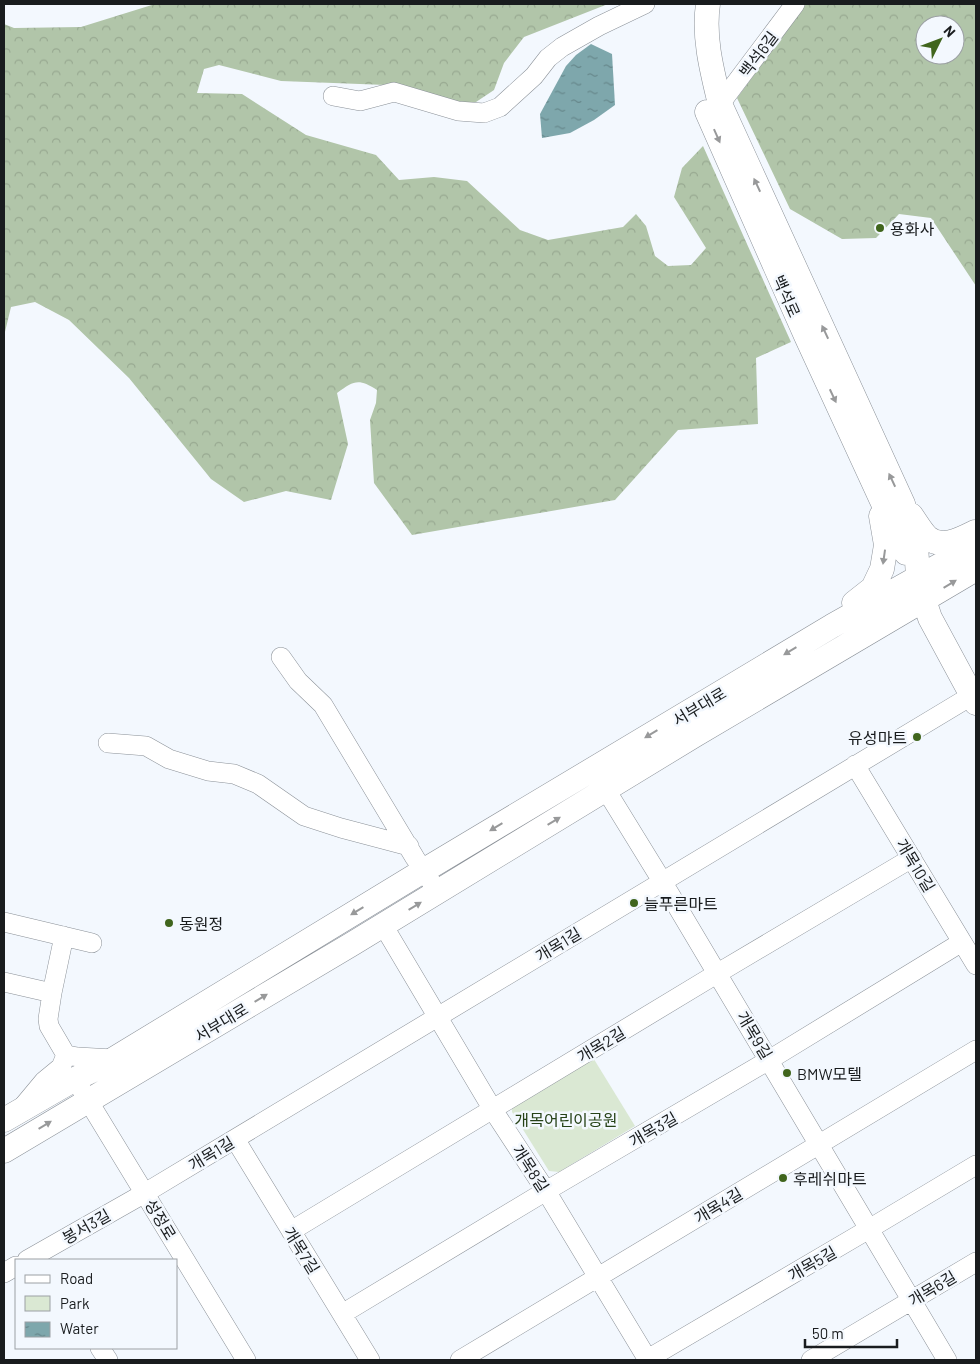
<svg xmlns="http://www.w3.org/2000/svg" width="980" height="1364" font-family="Barlow,'Noto Sans KR',sans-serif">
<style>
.forest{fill:url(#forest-crowns);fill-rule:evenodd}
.park{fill:#dae8d3}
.water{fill:url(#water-ripples)}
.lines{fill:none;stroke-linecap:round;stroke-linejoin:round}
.minor-casing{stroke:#8b9198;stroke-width:20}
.major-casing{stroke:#8b9198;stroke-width:25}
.minor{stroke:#fff;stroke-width:19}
.major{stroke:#fff;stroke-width:24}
.oneway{fill:#98999a}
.poi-dot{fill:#40651d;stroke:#f3f8fe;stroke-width:2}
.labels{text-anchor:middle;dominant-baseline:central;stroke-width:5;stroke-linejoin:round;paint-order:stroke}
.street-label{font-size:16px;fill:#191c1e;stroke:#f3f8fe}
.poi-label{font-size:16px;fill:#191c1e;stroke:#f3f8fe;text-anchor:start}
.park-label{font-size:16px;fill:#264217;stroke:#f3f8fe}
</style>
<defs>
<pattern id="forest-crowns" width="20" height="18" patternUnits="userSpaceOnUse" patternTransform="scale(1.25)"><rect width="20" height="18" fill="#b1c5a9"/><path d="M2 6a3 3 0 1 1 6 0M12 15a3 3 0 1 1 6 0" fill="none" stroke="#98a991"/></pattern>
<pattern id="water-ripples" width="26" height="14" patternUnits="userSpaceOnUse" patternTransform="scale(1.25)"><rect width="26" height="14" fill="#7ea7ac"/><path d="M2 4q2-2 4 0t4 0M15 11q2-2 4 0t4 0" fill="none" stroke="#66878b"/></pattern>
</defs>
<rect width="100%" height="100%" fill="#f3f8fe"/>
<path class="forest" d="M155,4H608L524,37L504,63L494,90L476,102L457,106L386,85L281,81L219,65L204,69L197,93L242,94L306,135L376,155L399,180L434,177L467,181L520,230L548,240L623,227L636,214L646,226L655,256L668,266L691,265L706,248L674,197L682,168L703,146L791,342L756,358L758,424L678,430L615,500L412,535L374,483L370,420L376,403L377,390C358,378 354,381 337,393L348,444L331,500L286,491L244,502L211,479L129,378L69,320L35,302L11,307L4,336V24L14,28L81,27Z
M806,4H976V286L931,218L899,214L876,238L842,239L790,209L737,98ZM925,25H955V55H925Z"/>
<path class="park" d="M592,1056L635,1126L559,1172L549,1171L512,1112V1103Z"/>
<path class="water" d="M591,44L612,54L615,105L594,120L570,133L542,138L540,114L566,66L576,55Z"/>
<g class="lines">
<defs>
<path id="minor" d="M333,96L360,101L394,92L458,111L484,113L500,107L534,76L548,58L562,47L599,26L645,4
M720,104L795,4
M281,657L298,681L323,705L415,858L438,892
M108,743L146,746L169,759L208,771L234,774L258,784L304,816L341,828L409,846
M855,765L976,965
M606,790L662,881L947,1360
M4,922L92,943
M383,925L493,1110L546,1191L648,1360
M64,936L52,993L48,1019L49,1026L66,1055L78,1057L113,1059
M4,982L52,993
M75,1079L246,1360
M24,1105L44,1081L61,1067L66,1055
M235,1139L370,1360
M291,1231L718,973L912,858
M27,1260L145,1193L976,693
M4,1273L16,1266
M342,1314L546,1191L769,1060L962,942
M100,1348L108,1360
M460,1360L976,1050
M646,1360L869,1229L976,1165
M811,1360L976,1262"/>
<path id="major" d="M708,4C703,37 712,71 720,104L903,504L916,545L918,577L924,600L930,618L976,703
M707,112L806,336L906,553
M911,515C916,522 921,531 927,537C941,550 961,539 975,532
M854,603L873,588L882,569L886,545L881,516
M4,1120L75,1079L104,1065L423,871L832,626L976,545
M4,1151L352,944L695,735L976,569"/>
</defs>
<use href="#minor" class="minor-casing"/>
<use href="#major" class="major-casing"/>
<use href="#minor" class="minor"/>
<use href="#major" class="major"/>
</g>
<defs><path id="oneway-solid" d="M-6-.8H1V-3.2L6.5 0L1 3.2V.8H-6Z" transform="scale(1.25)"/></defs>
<g class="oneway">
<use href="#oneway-solid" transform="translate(717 136) rotate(66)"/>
<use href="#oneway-solid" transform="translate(757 185) rotate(-115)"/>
<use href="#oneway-solid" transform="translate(825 332) rotate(-115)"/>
<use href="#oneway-solid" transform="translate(833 396) rotate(65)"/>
<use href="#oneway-solid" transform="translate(892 480) rotate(-115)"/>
<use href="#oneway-solid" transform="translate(884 557) rotate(98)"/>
<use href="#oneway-solid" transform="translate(950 584) rotate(-31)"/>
<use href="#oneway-solid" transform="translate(790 651) rotate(149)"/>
<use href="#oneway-solid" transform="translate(651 734) rotate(149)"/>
<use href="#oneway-solid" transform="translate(554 821) rotate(-31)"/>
<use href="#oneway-solid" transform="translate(496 827) rotate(149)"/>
<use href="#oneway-solid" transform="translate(415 906) rotate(-31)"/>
<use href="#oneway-solid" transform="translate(357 911) rotate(149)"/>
<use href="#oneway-solid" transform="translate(261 998) rotate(-31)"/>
<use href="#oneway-solid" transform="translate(45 1125) rotate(-31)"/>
</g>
<g class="poi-dot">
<circle cx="880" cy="228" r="5"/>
<circle cx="917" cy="737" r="5"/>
<circle cx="634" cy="903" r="5"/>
<circle cx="169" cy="923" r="5"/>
<circle cx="787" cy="1073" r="5"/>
<circle cx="783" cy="1178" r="5"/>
</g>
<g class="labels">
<g class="street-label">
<text transform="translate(758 54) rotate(-53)">백석6길</text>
<text transform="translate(787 296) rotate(66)">백석로</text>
<text transform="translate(699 706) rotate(-31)">서부대로</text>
<text transform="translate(916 865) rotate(59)">개목10길</text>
<text transform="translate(558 944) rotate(-31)">개목1길</text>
<text transform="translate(221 1022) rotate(-31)">서부대로</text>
<text transform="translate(755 1035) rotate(59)">개목9길</text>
<text transform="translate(601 1044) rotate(-31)">개목2길</text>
<text transform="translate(653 1129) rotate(-30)">개목3길</text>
<text transform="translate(211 1153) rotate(-31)">개목1길</text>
<text transform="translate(531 1168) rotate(57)">개목8길</text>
<text transform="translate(718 1205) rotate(-31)">개목4길</text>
<text transform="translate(161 1219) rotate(59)">성정로</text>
<text transform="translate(86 1226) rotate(-30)">봉서3길</text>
<text transform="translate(302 1250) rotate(58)">개목7길</text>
<text transform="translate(812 1263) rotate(-30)">개목5길</text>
<text transform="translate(932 1288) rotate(-31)">개목6길</text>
</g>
<g class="poi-label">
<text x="890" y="228">용화사</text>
<text x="907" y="737" text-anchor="end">유성마트</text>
<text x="644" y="903">늘푸른마트</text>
<text x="179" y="923">동원정</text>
<text x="797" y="1073">BMW모텔</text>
<text x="793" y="1178">후레쉬마트</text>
</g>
<g class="park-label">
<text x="566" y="1119">개목어린이공원</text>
</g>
</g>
<rect width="980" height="1364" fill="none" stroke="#191c1e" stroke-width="10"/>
<rect x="15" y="1259" width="162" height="90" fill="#f3f8fe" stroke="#9ca0a4"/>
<rect x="25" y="1275" width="25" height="8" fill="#ffffff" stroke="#9ca0a4"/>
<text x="60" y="1284" font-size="15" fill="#191c1e">Road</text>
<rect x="25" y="1296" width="25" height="15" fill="#dae8d3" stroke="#9ca0a4"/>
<text x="60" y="1309" font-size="15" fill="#191c1e">Park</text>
<rect x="25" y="1322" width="25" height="15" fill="url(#water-ripples)" stroke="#9ca0a4"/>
<text x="60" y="1334" font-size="15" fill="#191c1e">Water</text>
<g transform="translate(940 40) rotate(48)"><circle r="24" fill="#f3f8fe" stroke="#9ca0a4"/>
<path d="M0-4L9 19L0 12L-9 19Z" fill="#40651d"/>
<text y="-8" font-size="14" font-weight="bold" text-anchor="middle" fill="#191c1e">N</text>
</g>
<path d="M805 1339v8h92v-8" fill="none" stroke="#191c1e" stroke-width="2.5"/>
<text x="812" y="1339" font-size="15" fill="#191c1e" stroke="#f3f8fe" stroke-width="4" paint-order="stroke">50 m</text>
</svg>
